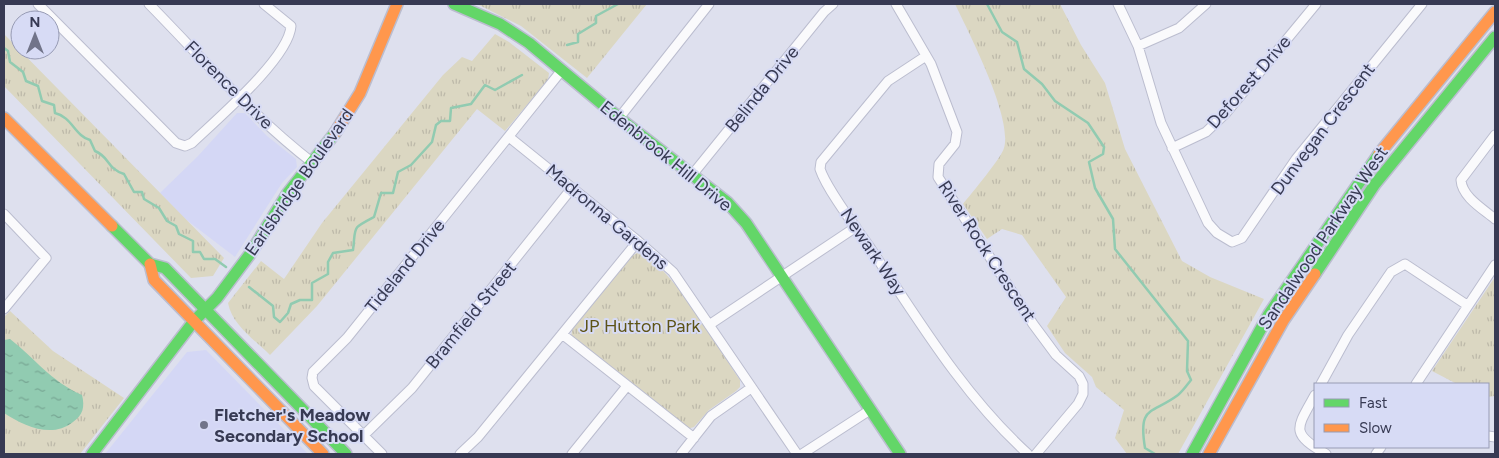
<svg xmlns="http://www.w3.org/2000/svg" width="1499" height="458" font-family="Figtree,sans-serif">
<style>
.built{fill:#d4d7f5}
.park{fill:url(#park-tufts)}
.water{fill:url(#water-ripples)}
.lines{fill:none;stroke-linecap:round;stroke-linejoin:round}
.stream{stroke:#91cbb1;stroke-width:2.5}
.street-casing{stroke:#bbbdcf;stroke-width:11}
.fast-casing{stroke:#bbbdcf;stroke-width:14}
.slow-casing{stroke:#bbbdcf;stroke-width:14}
.street{stroke:#fafafc;stroke-width:9}
.fast{stroke:#63d668;stroke-width:11}
.slow{stroke:#ff974d;stroke-width:11}
.poi-dot{fill:#717489;stroke:#d7dbf5;stroke-width:2}
.labels{text-anchor:middle;dominant-baseline:central;stroke-width:4;stroke-linejoin:round;paint-order:stroke}
.street-label{font-size:18px;fill:#373a53;stroke:#d7dbf5}
.park-label{font-size:18px;fill:#5d5316;stroke:#d7dbf5}
.poi-label{font-size:18px;font-weight:bold;fill:#373a53;stroke:#d7dbf5;text-anchor:start}
</style>
<defs>
<pattern id="park-tufts" width="24" height="20" patternUnits="userSpaceOnUse" patternTransform="scale(1.25)"><rect width="24" height="20" fill="#dbd7c2"/><path d="M3 7l-1-3M5 7V3M7 7l1-3M15 17l-1-3M17 17v-4M19 17l1-3" fill="none" stroke="#bdb9a9"/></pattern>
<pattern id="water-ripples" width="26" height="14" patternUnits="userSpaceOnUse" patternTransform="scale(1.25)"><rect width="26" height="14" fill="#91cbb1"/><path d="M2 4q2-2 4 0t4 0M15 11q2-2 4 0t4 0" fill="none" stroke="#77a693"/></pattern>
</defs>
<rect width="100%" height="100%" fill="#dee0ee"/>
<path class="built" d="M237,113H245L267,136L296,159L297,167L282,183L235,257L184,218L160,193L198,156Z
M206,350L308,454H105L187,352Z"/>
<path class="park" d="M477,4H647L587,78L521,26Z
M955,4H1060L1081,45L1105,83L1125,149L1182,261L1210,277L1264,299L1178,454H1127L1115,438L1124,410L1096,387L1092,377L1065,353L1047,326L1066,297L1022,235L1002,229L987,239L963,204C971,194 1002,157 1004,148C1013,118 969,33 955,4Z
M4,34L224,258L213,276L191,278L4,86Z
M495,34L509,42L549,73L548,80L505,131L477,109L317,306L270,355C255,340 232,325 228,303L261,261L284,279L322,223L443,75L462,57L472,61Z
M637,253C668,259 721,352 740,380V387L736,391L709,410L694,427L687,429L571,336L573,327L630,257Z
M1495,277V396L1488,397V384H1457L1432,371Z
M10,311L53,351L124,398L80,454H4V317Z"/>
<path class="water" d="M10,339C37,360 49,380 82,395C85,407 83,415 73,422C52,439 24,426 4,413V340Z"/>
<g class="lines">
<path class="stream" d="M987,4L1002,32L1017,42L1024,69L1042,84L1055,101L1088,123L1104,147L1103,154L1089,162L1095,188L1113,219L1115,249L1188,341L1187,371L1191,380C1187,385 1183,391 1178,395C1151,415 1138,405 1145,448L1155,454
M567,45L578,42V34L596,23V16L618,4
M4,48L8,51L10,62L23,72L26,81L38,86L42,101L54,105L55,113C72,117 75,136 90,140L95,151C110,157 106,168 124,174L134,192H142L144,199L159,208L167,221L176,226L179,234L193,241V252H200L204,259H215L226,267
M249,287L273,306L274,317L280,322L288,313L291,304L300,300H312V283L328,274V262L333,253L353,250C356,226 351,229 374,217L381,193H393L398,172L411,165L432,142L436,125L441,121H450L451,108L471,104L485,85L495,90L522,75"/>
<defs>
<path id="street" d="M38,4L176,143L185,146L192,143C216,120 289,58 291,26L264,4
M149,4C202,58 253,117 313,163
M896,4L931,64L957,132L955,144L939,164L938,177L1033,324L1056,355L1079,376L1083,384V394L1078,404L1036,454
M1118,4L1138,46L1161,123L1208,223L1217,233L1232,242L1242,238L1296,159L1422,4
M1138,46L1179,28L1206,4
M926,56L888,81L821,162L820,169C827,190 857,229 871,249C919,321 964,396 1028,454
M619,118L709,4
M1495,135L1461,180C1462,197 1483,209 1495,219
M509,137L638,241L673,272L797,454
M1172,148L1206,132L1226,113L1316,4
M692,175L824,12L833,4
M4,214L46,258L4,309
M709,325L856,227
M562,334L694,438
M1321,384L1348,335L1391,272L1405,264L1467,305
M1416,384L1495,265
M1315,395C1296,429 1290,433 1326,454
M363,436L412,388L572,188
M1488,436L1495,437
M382,454L314,386L312,378L313,372L347,338L562,70
M460,454L478,437L638,241
M572,454L627,386
M681,454L711,416L751,388
M802,454L870,410
M1376,454L1381,447"/>
<path id="fast" d="M454,4L500,24L529,43L619,118L727,202L746,223L900,454
M112,226L150,264L165,268L346,454
M1315,274L1375,184L1495,37
M92,454L194,321L217,298L250,254L288,193L335,133
M1192,454L1269,314L1379,154"/>
<path id="slow" d="M4,118L112,226
M335,133L360,93L397,4
M1379,154L1495,12
M150,264L154,280L323,454
M1209,454L1283,321L1315,274"/>
</defs>
<use href="#street" class="street-casing"/>
<use href="#fast" class="fast-casing"/>
<use href="#slow" class="slow-casing"/>
<use href="#street" class="street"/>
<use href="#fast" class="fast"/>
<use href="#slow" class="slow"/>
</g>
<circle class="poi-dot" cx="204" cy="425" r="5"/>
<g class="labels">
<g class="street-label">
<text transform="translate(1249 82) rotate(-49)">Deforest Drive</text>
<text transform="translate(229 85) rotate(45)">Florence Drive</text>
<text transform="translate(762 89) rotate(-51)">Belinda Drive</text>
<text transform="translate(1323 129) rotate(-53)">Dunvegan Crescent</text>
<text transform="translate(666 156) rotate(39)">Edenbrook Hill Drive</text>
<text transform="translate(299 182) rotate(-55)">Earlsbridge Boulevard</text>
<text transform="translate(607 217) rotate(40)">Madronna Gardens</text>
<text transform="translate(1323 238) rotate(-56)">Sandalwood Parkway West</text>
<text transform="translate(987 251) rotate(57)">River Rock Crescent</text>
<text transform="translate(873 252) rotate(56)">Newark Way</text>
<text transform="translate(405 266) rotate(-51)">Tideland Drive</text>
<text transform="translate(471 315) rotate(-51)">Bramfield Street</text>
</g>
<g class="park-label">
<text x="640" y="326">JP Hutton Park</text>
</g>
<g class="poi-label">
<text x="214" y="415">Fletcher's Meadow<tspan x="214" dy="21">Secondary School</tspan></text>
</g>
</g>
<rect width="1499" height="458" fill="none" stroke="#373a53" stroke-width="10"/>
<rect x="1314" y="383" width="175" height="65" fill="#d7dbf5" stroke="#979bb4"/>
<rect x="1324" y="399" width="25" height="8" fill="#63d668" stroke="#979bb4"/>
<text x="1359" y="408" font-size="15" fill="#373a53">Fast</text>
<rect x="1324" y="424" width="25" height="8" fill="#ff974d" stroke="#979bb4"/>
<text x="1359" y="433" font-size="15" fill="#373a53">Slow</text>
<g transform="translate(35 35)"><circle r="24" fill="#d7dbf5" stroke="#979bb4"/>
<path d="M0-4L9 19L0 12L-9 19Z" fill="#717489"/>
<text y="-8" font-size="14" font-weight="bold" text-anchor="middle" fill="#373a53">N</text>
</g>
</svg>
